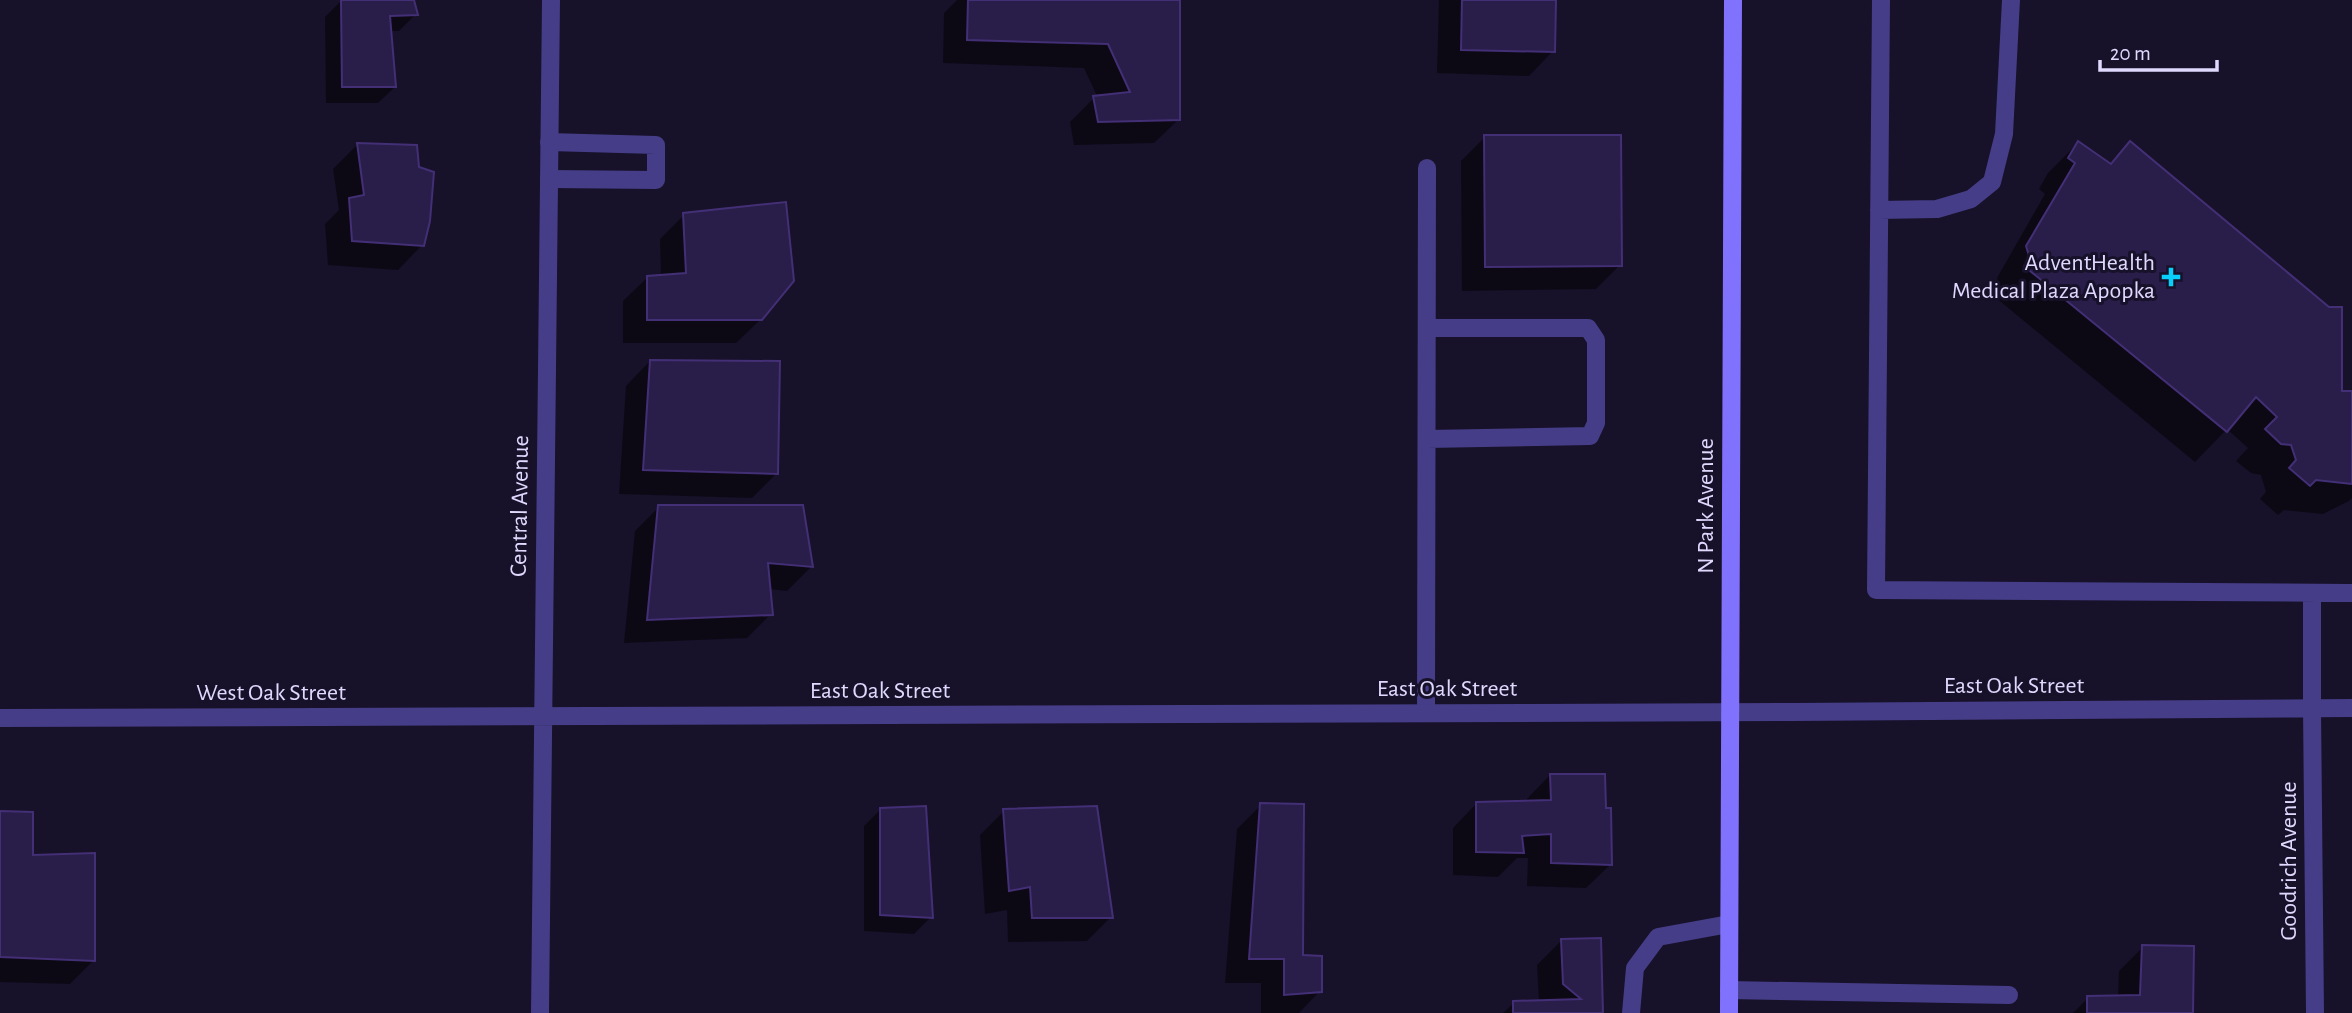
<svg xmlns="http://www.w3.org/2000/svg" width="2352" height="1013" font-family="'Alegreya Sans',sans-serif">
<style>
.shadow{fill:#0007}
.building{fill:#291d49;stroke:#432f75;stroke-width:2}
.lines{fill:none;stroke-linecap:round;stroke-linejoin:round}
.service{stroke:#453d87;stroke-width:18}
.minor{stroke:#453d87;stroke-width:18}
.secondary{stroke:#8072fd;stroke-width:18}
.poi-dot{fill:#08d0fb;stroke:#171129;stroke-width:2.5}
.labels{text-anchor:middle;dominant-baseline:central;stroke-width:6;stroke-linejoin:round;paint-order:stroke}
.poi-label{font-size:24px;fill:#e0d9fe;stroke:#171129;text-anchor:end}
.street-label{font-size:24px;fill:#e0d9fe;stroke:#171129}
</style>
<rect width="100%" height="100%" fill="#171129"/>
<path class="shadow" d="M342,0H413L416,14L399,31H390L395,87L378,103H326L325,17Z
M957,0H1179V119L1154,143L1074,145L1070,122L1094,98H1098L1084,68L943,63L944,13Z
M1439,0H1554L1553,51L1529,76L1437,73Z
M1485,137L1620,265L1596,289L1462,291L1461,161Z
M2078,143L2109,165L2130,144L2340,393H2352V498L2349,501L2323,514L2284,510L2278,515L2260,499L2266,492L2261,475L2251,473L2236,461L2248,448L2227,429L2195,462L1995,297L2001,290L1997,278L2045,194L2039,189L2048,173Z
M357,145L422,245L398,270L328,265L325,224L339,210L333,169Z
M684,215L761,319L736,343H623V301L648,277L661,276L660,239Z
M650,361L777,473L752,498L619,494L626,386Z
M659,507L811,567L787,591L769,589L771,614L747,638L624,643L635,531Z
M1550,775L1604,809L1611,864L1586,888L1527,886L1528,858H1517L1498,877L1453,875V828L1477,803L1526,802V800Z
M1261,805L1302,956L1320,991L1299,1013H1261V983H1225L1237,829Z
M881,809L931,917L914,934L864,931V826Z
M1004,811L1111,917L1087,941L1008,942L1007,910L985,914L980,835Z
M0,812L31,856L94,960L70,984L0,982Z
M1561,941L1601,1013H1503L1514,1003L1539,1002L1537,965Z
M2143,947L2191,1013H2073L2088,998L2118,997L2119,971Z"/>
<path class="building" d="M341,0H414L418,15L390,16L396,87H342Z
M968,0H1180V120L1098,122L1093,96L1130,92L1108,44L967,40Z
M1462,0H1556L1555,52L1461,50Z
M1484,135H1621L1622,266L1485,267Z
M2078,141L2111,164L2130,141L2329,307H2342V391H2352V484L2316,480L2310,486L2289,468L2296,460L2291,445L2281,444L2265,429L2277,417L2256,397L2227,432L2024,266L2030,259L2026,246L2075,163L2068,158Z
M357,143L417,145L419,167L434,172L430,221L424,246L352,241L349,198L364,195Z
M786,202L794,281L762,320H647V276L686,273L683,213Z
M650,360L780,361L778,474L643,470Z
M658,505H803L813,567L768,563L773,615L647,620Z
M1550,774H1605L1606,808H1611L1612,865L1551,863V834L1522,836L1524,853L1476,852V802L1551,800Z
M1260,803L1304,804L1303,955L1322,956V992L1284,995V959H1249Z
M926,806L933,918L880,915V808Z
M1097,806L1113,918H1032L1030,887L1009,891L1003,809Z
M0,811L33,812V855L95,853V961L0,957Z
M1601,938L1603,1013H1513V1001L1581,999L1563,984L1561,939Z
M2142,945L2194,946L2193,1013H2087V996L2140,995Z"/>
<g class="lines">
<path class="service" d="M1881,0L1876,590L2352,593
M549,142L656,145V180L549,179
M1879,210L1937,209L1971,199L1992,182L2004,134L2011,0
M1427,328H1588L1596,340V423L1590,436L1427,439
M2312,593V708
M1426,713L1427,168
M1729,990L2009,995
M1631,1013L1635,968L1658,937L1729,924"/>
<path class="minor" d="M2312,708L2315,1013
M0,718L1793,712L2352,708
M540,1013L551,0"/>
<path class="secondary" d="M1729,1013L1733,0"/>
</g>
<path class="poi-dot" d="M2167.5 266.5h7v7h7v7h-7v7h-7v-7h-7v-7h7z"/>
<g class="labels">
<g class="poi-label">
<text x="2155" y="263">AdventHealth<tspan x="2155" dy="28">Medical Plaza Apopka</tspan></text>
</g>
<g class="street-label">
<text transform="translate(520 506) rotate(-89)">Central Avenue</text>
<text transform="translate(1706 506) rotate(-90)">N Park Avenue</text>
<text x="2014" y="686">East Oak Street</text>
<text x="1447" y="689">East Oak Street</text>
<text x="880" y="691">East Oak Street</text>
<text x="271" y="693">West Oak Street</text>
<text transform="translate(2289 861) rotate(-90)">Goodrich Avenue</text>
</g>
</g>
<path d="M2100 60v10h117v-10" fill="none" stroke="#e0d9fe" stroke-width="3.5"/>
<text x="2110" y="60" font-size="21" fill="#e0d9fe" stroke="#171129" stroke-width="5" paint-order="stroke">20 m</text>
</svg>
